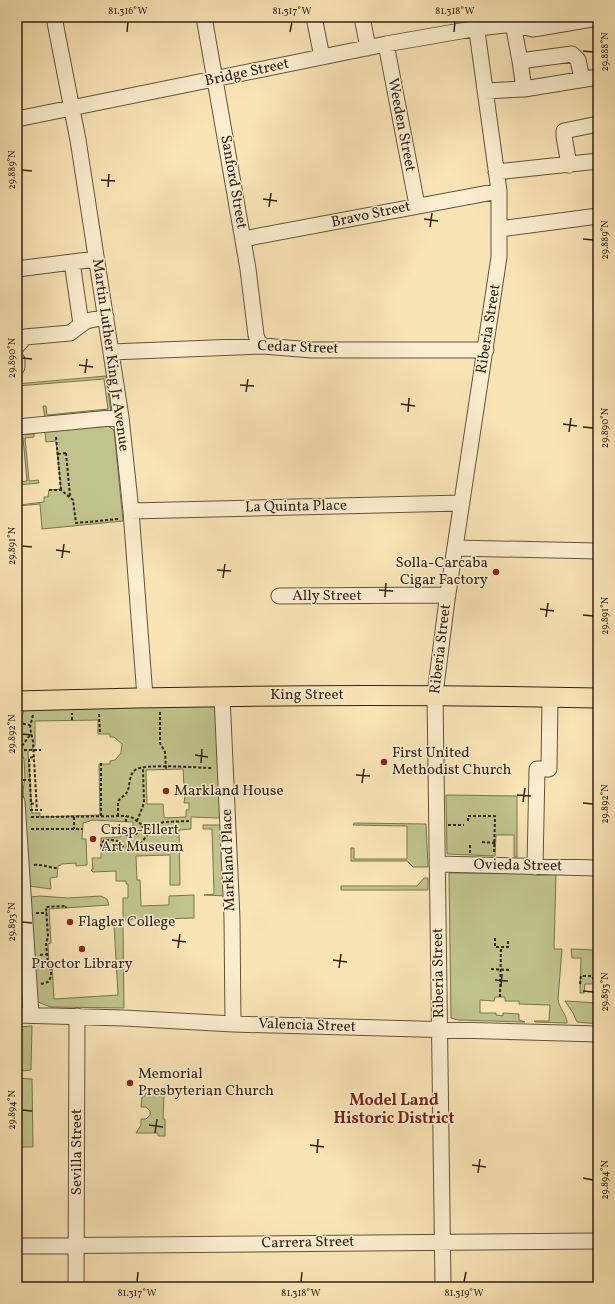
<svg xmlns="http://www.w3.org/2000/svg" width="615" height="1304" font-family="Vollkorn,serif">
<style>
.green{fill:#c0c48c;stroke:#787451;fill-rule:evenodd}
.lines{fill:none;stroke-linecap:round;stroke-linejoin:round}
.minor-casing{stroke:#63533e;stroke-width:17}
.major-casing{stroke:#312316;stroke-width:21}
.path{stroke:#312316;stroke-width:2;stroke-dasharray:3 2;stroke-linecap:butt}
.minor{stroke:#fbedcf;stroke-width:15}
.major{stroke:#f9e4b5;stroke-width:19}
.ticks{fill:none;stroke:#312316;stroke-width:1.5}
.poi-dot{fill:#8f2418;stroke:#fbedcf;stroke-width:1.5}
.labels{text-anchor:middle;dominant-baseline:central;stroke-width:3;stroke-linejoin:round;paint-order:stroke}
.street-label{font-size:15px;fill:#312316;stroke:#fbedcf}
.poi-label{font-size:15px;fill:#312316;stroke:#fbedcf;text-anchor:start}
.neighbourhood-label{font-size:16px;font-weight:bold;fill:#7a1f14;stroke:#fbedcf}
.neatline{fill:none;stroke:#312316;stroke-width:1.5}
.ticks-label{font-size:10px;text-anchor:middle;fill:#312316}
</style>
<rect width="100%" height="100%" fill="#f9e4b5"/>
<filter id="stains"><feTurbulence type="fractalNoise" baseFrequency=".005" numOctaves="4"/><feColorMatrix values="0 0 0 0 .2 0 0 0 0 .09 0 0 0 0 .02 0 0 0 .5 -.17"/></filter>
<radialGradient id="worn" r=".72"><stop offset=".6" stop-color="#630" stop-opacity="0"/><stop offset="1" stop-color="#630" stop-opacity=".3"/></radialGradient>
<path class="green" d="M106,376L111,411L45,418L43,406H46L47,415L108,409L104,379L17,386V384Z
M108,426L114,430L123,521L42,529L40,504L17,506V503L20,505L44,502V497H48L49,490L61,489L56,441L46,442L45,432Z
M34,434V437L25,438L29,481L38,480L39,483L18,485V482L27,481L23,438L17,439V435Z
M217,706L223,816L218,818L191,817V829L179,830L180,885H170V855L136,856L137,880H140L141,906L169,905V896L194,895V918L123,920V898H128V884H126V881H116V871L93,872L91,870H93L92,858H101V838L121,837V834L133,833V822L91,820L90,821L83,823L82,839H86L87,865L76,866V863L61,864V865L58,866L57,877L50,878L51,889L29,886L23,791L25,777L24,759L21,754L19,730L24,709ZM98,720V734H110V737H114L122,744L121,753L115,760L110,761V764H99L100,815L40,817V813H32L28,751L33,750V747L35,746V721ZM183,769L184,786L186,788L184,803H189V810H186V817L164,818L163,804H147L146,770Z
M446,795L517,796V857L514,856V835H496L495,856L447,854Z
M354,823L426,824L428,867H413L407,861H351V848H354V859H407V826L353,825Z
M203,825H219L224,827L227,896L204,895L214,894L212,829H203Z
M449,873L556,874L554,949H562L558,999C559,1009 567,1014 567,1023L535,1022L534,1021H549L550,1005L519,1004V1001H505V997H495L494,1001L480,1000V1013H496V1015L503,1016V1013L519,1014V1020L525,1022L458,1020L451,1018Z
M424,878H428V890H341V886H417Z
M40,896L68,898L101,896L107,899L109,905L49,909L51,943L48,944L49,965H52L54,999L118,995L114,924H123L124,1008L51,1007L40,1003L37,1000L30,897Z
M17,905L23,1005L17,1006Z
M571,949L598,950V984H585L584,993H580L581,958H572Z
M565,1001L597,1003L598,1024L577,1022L573,1013Z
M32,1026L31,1070L22,1071V1068H19L17,1027Z
M17,1078L32,1079L33,1147H17Z
M146,1093L164,1094L163,1119H165V1136H158V1133H136L141,1125V1119H146L150,1115V1111L146,1107H141L142,1097L145,1096Z"/>
<g class="lines">
<defs>
<path id="minor" d="M54,17L78,140L121,417L131,511L145,697
M204,17L248,269L256,335L258,341L263,346
M314,17L322,57
M362,17L368,48
M513,24L520,61
M533,29L598,18
M386,44L417,205
M524,89L520,61L572,54L578,60L582,79
M485,91L524,89L598,77
M17,119L386,44L478,28L513,24L533,29L531,17
M569,165L564,136V131L598,124
M496,172L598,161
M500,229L598,216
M243,239L499,191
M72,262L81,324
M17,269L96,259
M17,346L25,337L70,333L86,321L106,317
M111,352L263,346L312,350H486
M17,360V367
M17,427L121,417
M131,511L462,503
M455,548L598,551
M279,596L448,595
M222,696L232,918L233,1024
M17,802L31,1014
M437,864L598,868
M535,867L537,769H549L550,697
M17,1015L124,1018L233,1024L598,1034
M17,1246L598,1241
M76,1287L77,1016
M443,1287L435,694L447,600L499,257V191L475,17"/>
<path id="major" d="M17,701C211,695 404,694 598,698"/>
</defs>
<use href="#minor" class="minor-casing"/>
<use href="#major" class="major-casing"/>
<path class="path" d="M56,437L61,490
M66,453L70,496
M58,454L66,453
M49,490H61L73,500L76,523L119,519
M160,712V743L165,752L166,769
M99,714L100,734
M33,715L30,727L33,742L37,811
M72,720V713
M18,723L30,725
M19,750H41
M19,750L30,735
M33,757L29,758L31,804L36,803
M101,763V817
M23,780H30
M30,810H42
M118,816V802C120,797 126,796 128,790C130,784 129,775 135,770C145,763 197,768 213,768
M31,817L126,816L133,818L150,831
M74,817V829
M137,821L144,803L143,768
M468,821V816H495L494,854
M126,822V816
M448,825H464
M31,829H83
M126,834V835L136,834L143,826
M482,842L495,843
M470,845V853
M121,846L118,841L112,840H104L101,845L106,850L113,852L121,846L134,847L141,843L152,829L163,822L191,821
M34,865C43,864 49,868 58,868
M36,913H47
M495,938V947H508V939
M40,955L48,954
M491,969L510,970
M41,984L48,982L51,977V970L48,965L46,943L48,937L46,907L66,906V908
M580,984L581,976H592L596,984
M500,997L501,947
M594,1022L598,1011"/>
<use href="#minor" class="minor"/>
<use href="#major" class="major"/>
</g>
<path class="ticks" d="M127,32L128,22M290,32L292,22M454,32L455,22M583,51L593,52M22,170L32,171M101,180L115,181M108,187L109,174M263,199L277,201M269,207L271,193M424,219L438,221M430,227L432,213M583,239L593,240M22,358L32,359M79,365L93,367M85,373L87,359M240,385L254,386M246,392L248,379M401,404L415,406M408,412L409,398M563,424L577,426M583,427L593,428M569,432L571,418M22,546L32,547M56,550L70,552M62,558L64,544M217,570L231,571M223,578L225,564M379,590L393,591M385,597L386,583M540,609L554,611M583,615L593,616M546,617L548,603M22,734L32,735M195,755L208,757M201,763L202,749M356,775L370,776M362,783L364,769M517,795L531,796M523,802L525,788M583,803L593,804M22,922L32,923M172,940L186,942M178,948L180,934M333,960L347,962M339,968L341,954M495,980L508,981M501,987L502,974M583,991L593,992M22,1110L32,1111M149,1125L163,1127M155,1133L157,1119M310,1145L324,1147M317,1153L318,1139M472,1165L486,1167M478,1173L480,1159M583,1178L593,1180M137,1282L138,1272M301,1282L302,1272M464,1282L466,1272"/>
<g class="poi-dot">
<circle cx="496" cy="572" r="4"/>
<circle cx="384" cy="762" r="4"/>
<circle cx="166" cy="791" r="4"/>
<circle cx="93" cy="839" r="4"/>
<circle cx="70" cy="922" r="4"/>
<circle cx="82" cy="949" r="4"/>
<circle cx="130" cy="1083" r="4"/>
</g>
<g class="labels">
<g class="street-label">
<text transform="translate(247 73) rotate(-12)">Bridge Street</text>
<text transform="translate(401 125) rotate(79)">Weeden Street</text>
<text transform="translate(233 182) rotate(80)">Sanford Street</text>
<text transform="translate(371 215) rotate(-12)">Bravo Street</text>
<text transform="translate(489 329) rotate(-81)">Riberia Street</text>
<text transform="translate(298 348) rotate(2)">Cedar Street</text>
<text transform="translate(110 355) rotate(82)">Martin Luther King Jr Avenue</text>
<text transform="translate(296 507) rotate(-1)">La Quinta Place</text>
<text x="327" y="596">Ally Street</text>
<text transform="translate(441 649) rotate(-83)">Riberia Street</text>
<text x="307" y="695">King Street</text>
<text transform="translate(229 860) rotate(-92)">Markland Place</text>
<text transform="translate(518 866) rotate(1)">Ovieda Street</text>
<text transform="translate(439 973) rotate(-91)">Riberia Street</text>
<text transform="translate(307 1026) rotate(2)">Valencia Street</text>
<text transform="translate(77 1152) rotate(-90)">Sevilla Street</text>
<text transform="translate(308 1243) rotate(-1)">Carrera Street</text>
</g>
<g class="poi-label">
<text x="488" y="563" text-anchor="end">Solla-Carcaba<tspan x="488" dy="17">Cigar Factory</tspan></text>
<text x="392" y="753">First United<tspan x="392" dy="17">Methodist Church</tspan></text>
<text x="174" y="791">Markland House</text>
<text x="101" y="830">Crisp-Ellert<tspan x="101" dy="17">Art Museum</tspan></text>
<text x="78" y="922">Flagler College</text>
<text x="82" y="964" text-anchor="middle">Proctor Library</text>
<text x="138" y="1074">Memorial<tspan x="138" dy="17">Presbyterian Church</tspan></text>
</g>
<g class="neighbourhood-label">
<text x="394" y="1101">Model Land<tspan x="394" dy="18">Historic District</tspan></text>
</g>
</g>
<rect width="615" height="1304" fill="none" stroke="#f9e4b5" stroke-width="44"/>
<rect x="22" y="22" width="571" height="1260" class="neatline"/>
<g class="ticks-label">
<text x="128" y="14">81.316°W</text>
<text x="292" y="14">81.317°W</text>
<text x="455" y="14">81.318°W</text>
<text transform="translate(604 52) rotate(-90)" y="4">29.888°N</text>
<text transform="translate(11 170) rotate(-90)" y="4">29.889°N</text>
<text transform="translate(604 240) rotate(-90)" y="4">29.889°N</text>
<text transform="translate(11 358) rotate(-90)" y="4">29.890°N</text>
<text transform="translate(604 428) rotate(-90)" y="4">29.890°N</text>
<text transform="translate(11 546) rotate(-90)" y="4">29.891°N</text>
<text transform="translate(604 616) rotate(-90)" y="4">29.891°N</text>
<text transform="translate(11 734) rotate(-90)" y="4">29.892°N</text>
<text transform="translate(604 804) rotate(-90)" y="4">29.892°N</text>
<text transform="translate(11 922) rotate(-90)" y="4">29.893°N</text>
<text transform="translate(604 992) rotate(-90)" y="4">29.893°N</text>
<text transform="translate(11 1110) rotate(-90)" y="4">29.894°N</text>
<text transform="translate(604 1180) rotate(-90)" y="4">29.894°N</text>
<text x="137" y="1296">81.317°W</text>
<text x="301" y="1296">81.318°W</text>
<text x="464" y="1296">81.319°W</text>
</g>
<rect width="100%" height="100%" filter="url(#stains)"/>
<rect width="100%" height="100%" fill="url(#worn)"/>
</svg>
